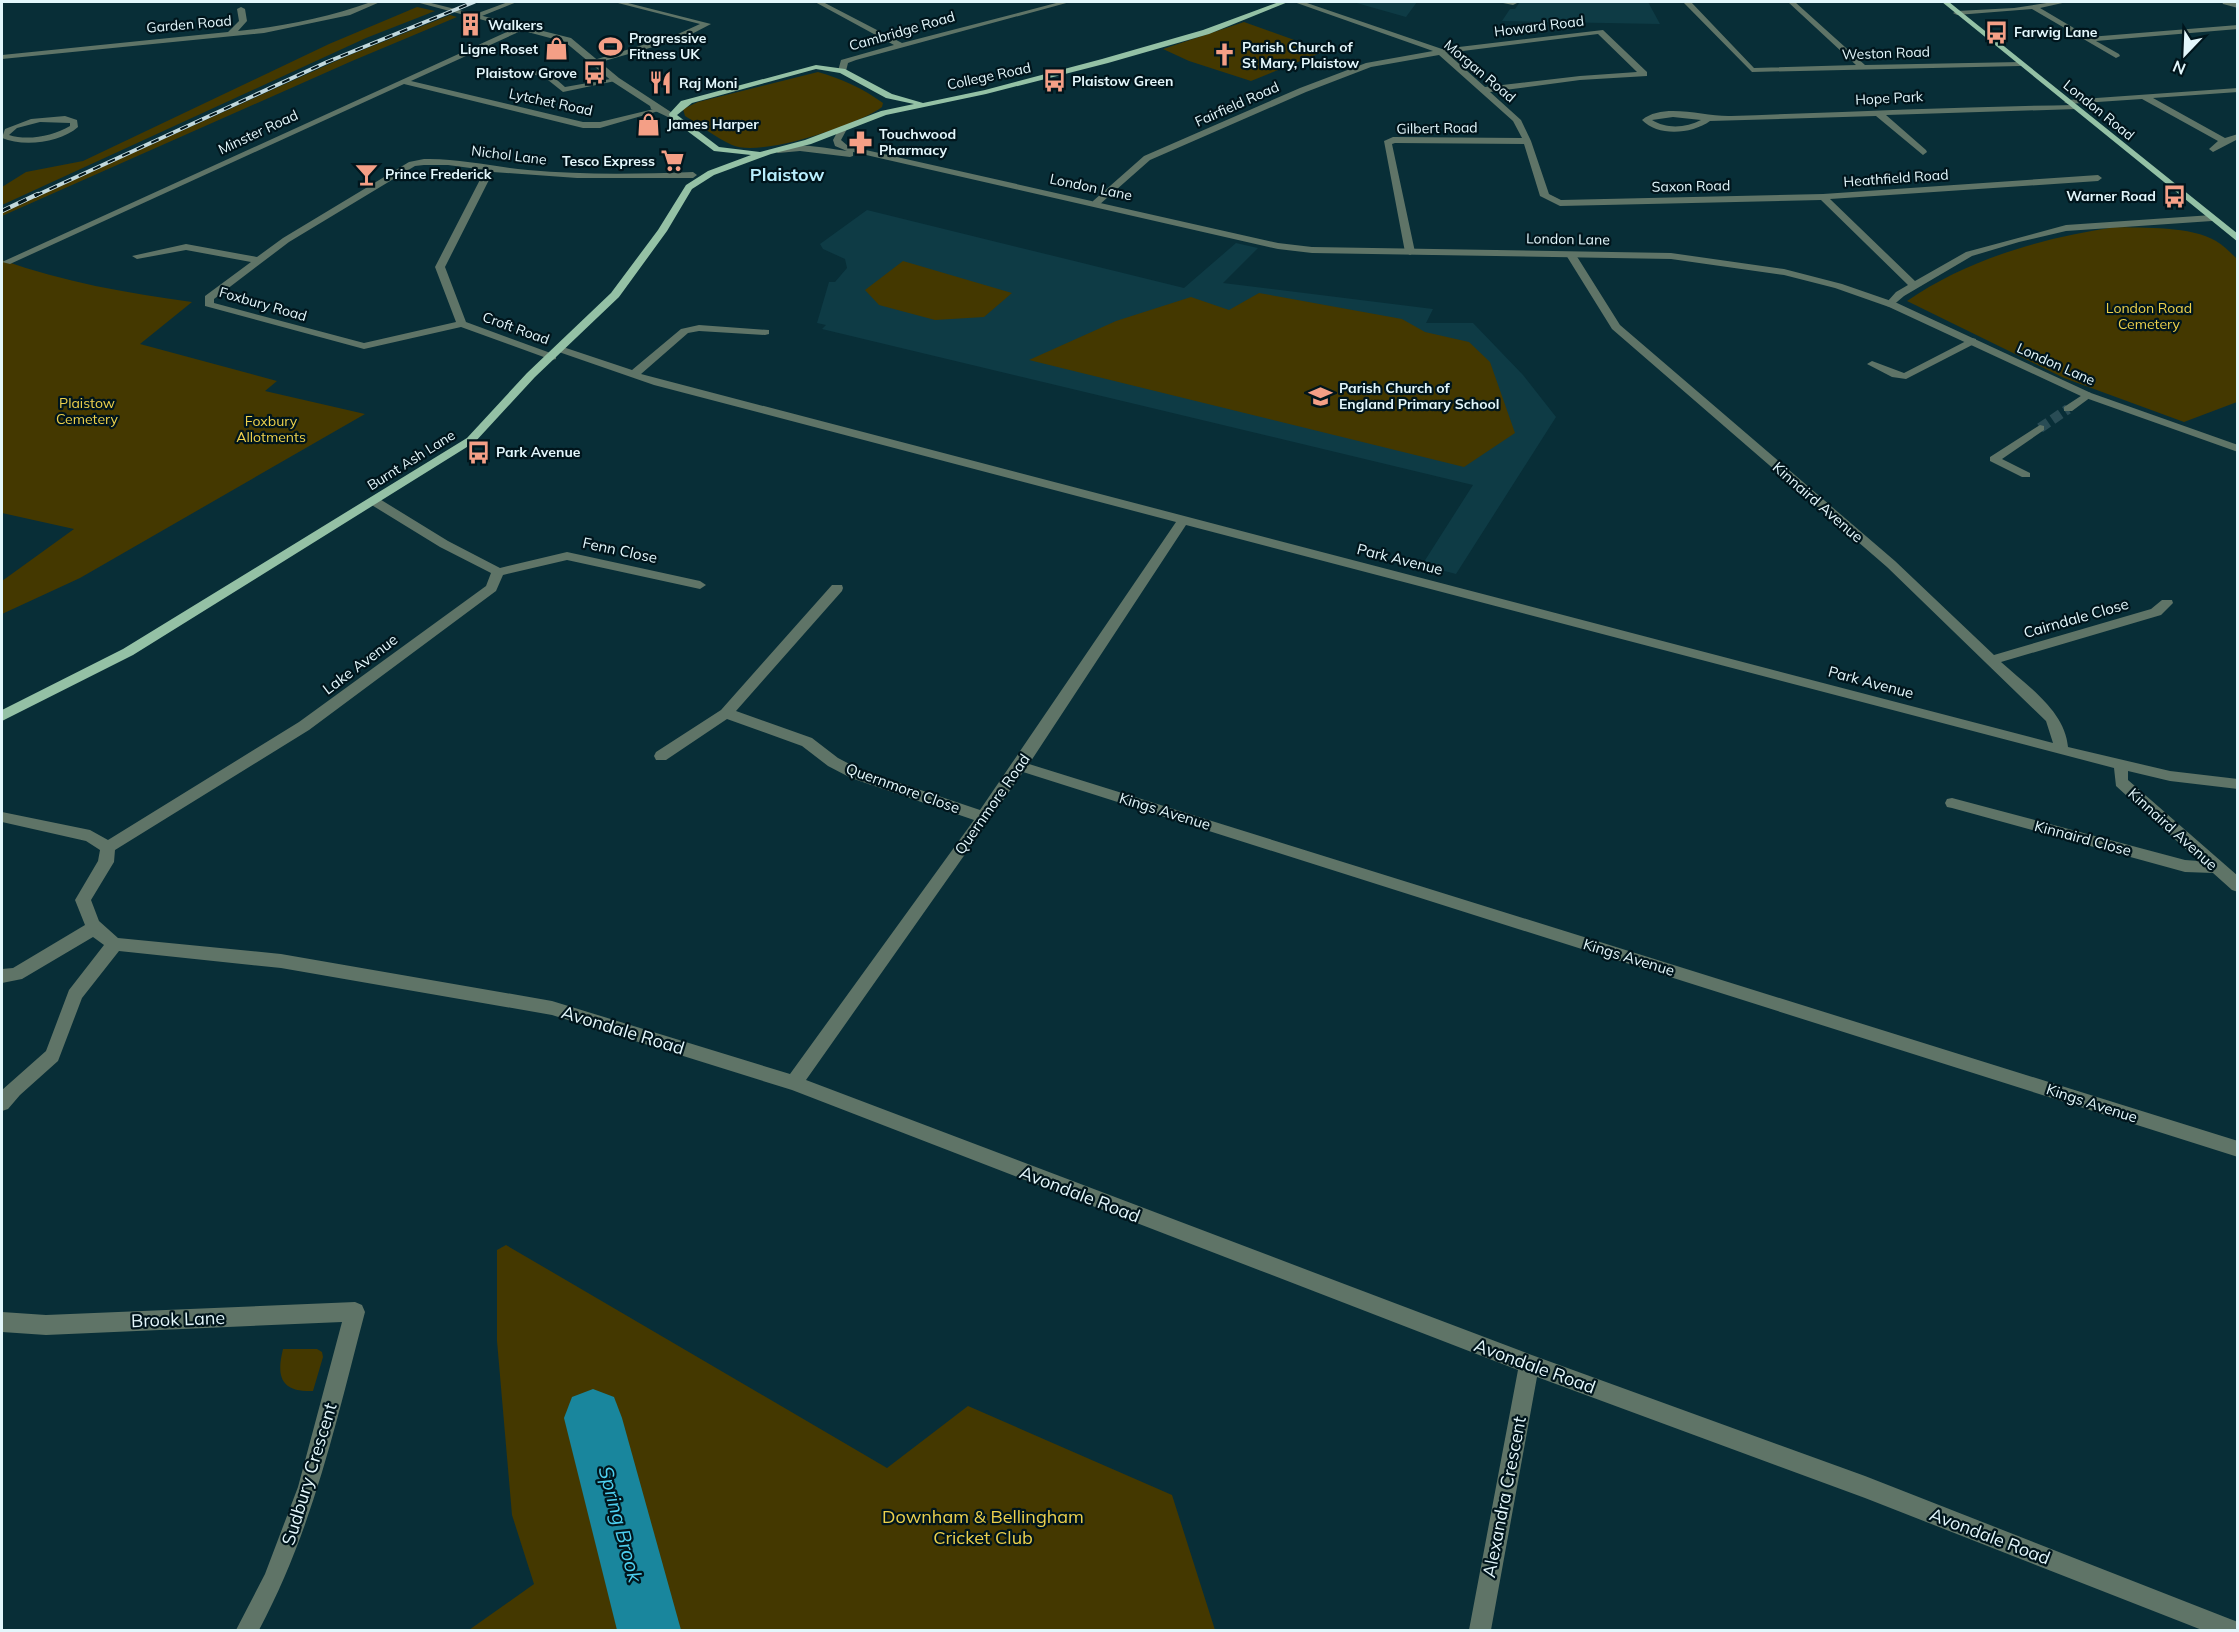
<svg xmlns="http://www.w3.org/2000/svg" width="2239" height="1632" font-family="Mulish,sans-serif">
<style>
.built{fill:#0e3b45}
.green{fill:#443800}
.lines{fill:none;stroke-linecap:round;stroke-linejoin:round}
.river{fill:#19869d;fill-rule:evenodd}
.minor-tunnel{stroke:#294c55;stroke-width:10;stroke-dasharray:10 5;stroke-linecap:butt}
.minor{fill:#5f7467;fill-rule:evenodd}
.tertiary{fill:#5f7467;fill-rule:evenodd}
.primary{fill:#94c1a5;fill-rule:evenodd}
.rail-far1-casing{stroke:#c1d8dd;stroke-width:4}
.rail-casing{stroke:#c1d8dd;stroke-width:4.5}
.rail-far1{stroke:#00151c;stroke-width:2;stroke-dasharray:8;stroke-linecap:butt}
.rail{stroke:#00151c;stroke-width:3;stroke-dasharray:9;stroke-linecap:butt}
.labels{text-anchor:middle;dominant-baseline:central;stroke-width:4.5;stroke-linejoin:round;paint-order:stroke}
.far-street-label{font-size:14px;fill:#e3f7fc;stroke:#00151c}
.far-poi-label{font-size:14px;font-weight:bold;fill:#e3f7fc;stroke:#00151c;text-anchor:start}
.far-park-label{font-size:14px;fill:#edd14c;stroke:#00151c}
.street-label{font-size:15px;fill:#e3f7fc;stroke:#00151c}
.far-district-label{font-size:18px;font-weight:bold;fill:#b9effe;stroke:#00151c}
.near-street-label{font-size:18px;fill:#e3f7fc;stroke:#00151c}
.near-park-label{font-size:18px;fill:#edd14c;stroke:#00151c}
.near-water-label{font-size:20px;font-style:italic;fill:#4ed1f1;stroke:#00151c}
</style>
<rect width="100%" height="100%" fill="#082e37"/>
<path class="built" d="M1353,2H1417L1406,17Z
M1520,2H1648L1660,24L1502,21L1510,9H1515Z
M867,210L1184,288L1236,243L1258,248L1223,283L1433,309L1426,323H1473L1523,375L1556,417L1456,574L1422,565L1473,485L822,329L826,325L817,323L829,282H835L847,268L845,259L823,249L820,244Z"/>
<path class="green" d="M417,7L435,11L366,38L2,205V187L26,172L83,161L329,44Z
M450,15L457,17L352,61L2,216V212L345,57Z
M1244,22L1325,51L1251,81L1189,61L1163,49Z
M818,72C840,78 864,89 883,103L882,107C858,125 760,158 732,145C716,138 700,125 685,116L683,109L698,102Z
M2115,227C2143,228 2192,226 2216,241C2224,246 2231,253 2237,259V402L2184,422L2064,378L1907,301C1968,259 2042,238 2115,227Z
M2,260C63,282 127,293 192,302L140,344L277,381L265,391L365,414L80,578L2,614V581L74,529L2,513Z
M903,261L1012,293L984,317L935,320L879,305L865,290Z
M1259,293L1402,319L1425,332L1469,342L1490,362L1515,433L1464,467L1029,360L1116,321L1191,297L1229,310Z
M506,1245L887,1468L968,1406L1172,1495L1215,1630H469L534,1584L512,1515L497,1341V1250Z
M283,1349H317L322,1352L323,1357L313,1391C281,1392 276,1377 283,1349Z"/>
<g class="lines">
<path class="river" d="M593,1389L614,1397L622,1418L681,1630H617L564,1418L572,1397Z"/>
<path class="minor-tunnel" d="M2040,428L2068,409"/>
<path class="minor" d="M371,2H380L350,15L264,33L2,59V55L228,32L239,21L237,9L241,7L245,9L247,21L238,31C282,27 329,17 371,2Z
M508,2H517L477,18L470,16Z
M614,2H624L711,24L684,38L594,64V60L678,34L700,24Z
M815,2H823L902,43L1060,2H1070L856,60L848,63L846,71L842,73L838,71L841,60L894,45Z
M1294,2H1304L1442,49L1603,30L1647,72V76L1580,80L1490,92L1521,120L1531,141L1549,194L1561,200L1823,194L2098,175L2102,178L2098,181L1830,199L1915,281L1966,252L2066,225L2212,215L2217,218L2212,221L2066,231L2019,242L1972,256L1904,296L1891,307L1887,306V302L1896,292L1908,285L1821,200L1560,206L1540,196L1524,144L1395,143L1392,144L1415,252L1410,255L1405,252L1384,141L1393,137L1522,138L1513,121L1439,55L1371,67L1306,92L1150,160L1099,205H1093V201L1144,156L1300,88L1366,63L1433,51ZM1598,34L1637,72L1580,76L1485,87L1447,53Z
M1498,2H1516L1517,3L1513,5Z
M1683,2H1691L1754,68L1856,65L1788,2H1795L1865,65L2020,62L2024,64L2020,66L1752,72Z
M2053,2H2067L2040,8L2089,37L2238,25V29L2096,41L2119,54L2120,56L2116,58L2032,9L1957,15L1953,13L1957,11L2014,8Z
M2222,2L2238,3V8L2223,4Z
M520,26L523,30L411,81L583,122H600L658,108L662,110L600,128H583L404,84L10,264L2,262Z
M538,71L548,72L565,87L616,78L620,80L563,92L543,76L535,75V71Z
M2238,88V92L2153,98L2225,138L2238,134V139L2213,152L2209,149L2218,141L2142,99L2068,104L2064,102L2068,100Z
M2074,105H2077V109L1886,115L1926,150L1927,152L1923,155L1876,116L1710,121C1692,134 1658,137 1642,120C1664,102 1704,117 1731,116C1846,112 1959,107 2074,105ZM1673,117L1701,120C1686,128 1666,129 1652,120Z
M65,116L77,120L78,127C60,143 23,147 2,138L5,129L31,119ZM40,122L70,123V126C53,136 28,141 9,135L17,128Z
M424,159C459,158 494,167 528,170C583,175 638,174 693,172L697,175L693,178H577L493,172L445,267L466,322L556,355V359L552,360L461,327L364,349L205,306V296L251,262L186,250L137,259L132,256L186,244L257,257L283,238L409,162ZM424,165H448L485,170L435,267L456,322L364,343L214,303V299L289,242L415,166Z
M1571,252L1576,255L1620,325L1895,561L1994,655L2151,609L2162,600H2172L2173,603L2161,615L2001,662C2026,685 2065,710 2068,747L2170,771L2238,779V789L2170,781L2128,771V780L2238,876V892L2232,890L2213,873L2185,872L1952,808L1947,807L1945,803L1947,799L1952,798L2185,860L2199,861L2116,786L2114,768L1186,525L1029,764L2238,1141V1157L1023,772L806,1080L1529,1354L1865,1476L2230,1619L2238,1622V1630H2202L1865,1498L1537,1377L1491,1630H1469L1518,1370L792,1090L552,1015L281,968L119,951L82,998L58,1061L20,1095L8,1109L2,1111V1090L46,1051L69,990L104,945L93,937L22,979L2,983V969L13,968L85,925L75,900L98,861L100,850L86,841L2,822V812L90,830L108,840L299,722L486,586L491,573L440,547L370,504V498H378L448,541L500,568L567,552L700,581L706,585L700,589L567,560L503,575L496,591L309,730L115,850L114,862L91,900L99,921L118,938L281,954L552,1001L790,1074L974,820L851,778L828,766L802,746L727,719L666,760H656L654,756L656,752L721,710L832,585H842L843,588L842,591L736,711L812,738L838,758L861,770L980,810L1176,522L654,385L556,351L555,349L560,346L632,370L681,329L699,325L769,330V334L765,335L699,331L688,333L641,374L2053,743L2046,721L1887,567L1612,329L1566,255Z
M1972,338L1976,339V343L1906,379L1892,377L1867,364L1872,361L1904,373Z
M2087,392L2091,393V397L2072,411H2064V407Z
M2040,425L2044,426V430L2002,459L2030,473V477H2022L1990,461V457Z
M355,1302L362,1305L365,1312C336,1422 313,1529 259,1630H236L265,1574L298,1487L342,1322L46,1335L2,1332V1312L46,1315Z"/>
<path class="tertiary" d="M416,2H427L571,38L619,78L677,116L670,118L651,109L650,106L613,82L565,42Z
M843,126L847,129L841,140L848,146L1278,243L1312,247L1671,253L1784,269L1842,284L1897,303L2091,393L2238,445V452L2083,397L1889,307L1835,288L1784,275L1671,259L1312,253L1278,249L853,152V156L850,157L800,151L778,153L774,150C790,140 828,149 847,151L835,146L833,140L840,127Z"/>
<path class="primary" d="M1279,2H1288L1209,34L1108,63L986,94L886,115L811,144L771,154L714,175L692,189L667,231L619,297L535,377L475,442L133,655L2,721V710L123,649L467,438L527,373L611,293L658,230L686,185L708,171L751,155L714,151L670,118L669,114L681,101L816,65L845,69L892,94L923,103L985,90L1102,59L1203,30ZM816,69L840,73L886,98L914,104L881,111L805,140L760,152L719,147L677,115L692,103Z
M1942,2H1949L2238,234V242Z"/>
<defs>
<path id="rail-far1" d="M35,196L327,62L474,2"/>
<path id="rail" d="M2,211L38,194"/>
</defs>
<use href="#rail-far1" class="rail-far1-casing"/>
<use href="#rail" class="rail-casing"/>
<use href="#rail-far1" class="rail-far1"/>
<use href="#rail" class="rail"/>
</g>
<defs>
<symbol id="building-bare" viewBox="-9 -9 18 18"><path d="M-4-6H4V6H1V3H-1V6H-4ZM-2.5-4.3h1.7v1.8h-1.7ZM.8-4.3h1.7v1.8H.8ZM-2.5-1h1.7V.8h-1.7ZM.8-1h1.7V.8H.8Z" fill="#f49f86" stroke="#00151c" stroke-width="2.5" paint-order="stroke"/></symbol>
<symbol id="bus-bare" viewBox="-9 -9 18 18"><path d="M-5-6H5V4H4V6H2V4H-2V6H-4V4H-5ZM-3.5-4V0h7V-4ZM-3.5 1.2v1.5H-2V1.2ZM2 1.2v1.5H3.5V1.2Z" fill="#f49f86" stroke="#00151c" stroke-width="2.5" paint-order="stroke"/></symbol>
<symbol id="stadium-bare" viewBox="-9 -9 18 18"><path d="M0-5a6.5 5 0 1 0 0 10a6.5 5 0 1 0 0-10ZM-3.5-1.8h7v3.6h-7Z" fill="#f49f86" stroke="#00151c" stroke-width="2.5" paint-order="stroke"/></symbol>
<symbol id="shop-bare" viewBox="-9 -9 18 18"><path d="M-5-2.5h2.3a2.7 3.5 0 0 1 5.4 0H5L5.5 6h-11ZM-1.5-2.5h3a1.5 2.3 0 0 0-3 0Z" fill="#f49f86" stroke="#00151c" stroke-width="2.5" paint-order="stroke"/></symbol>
<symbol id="church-bare" viewBox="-9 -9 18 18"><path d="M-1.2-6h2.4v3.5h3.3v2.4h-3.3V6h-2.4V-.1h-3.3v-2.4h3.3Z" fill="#f49f86" stroke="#00151c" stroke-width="2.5" paint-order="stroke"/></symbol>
<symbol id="restaurant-bare" viewBox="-9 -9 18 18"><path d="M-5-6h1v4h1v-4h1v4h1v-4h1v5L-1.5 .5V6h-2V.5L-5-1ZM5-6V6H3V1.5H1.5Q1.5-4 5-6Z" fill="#f49f86" stroke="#00151c" stroke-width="2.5" paint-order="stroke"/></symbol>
<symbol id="pharmacy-bare" viewBox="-9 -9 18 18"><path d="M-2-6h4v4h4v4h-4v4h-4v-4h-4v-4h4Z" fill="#f49f86" stroke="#00151c" stroke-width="2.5" paint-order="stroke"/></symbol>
<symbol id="supermarket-bare" viewBox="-9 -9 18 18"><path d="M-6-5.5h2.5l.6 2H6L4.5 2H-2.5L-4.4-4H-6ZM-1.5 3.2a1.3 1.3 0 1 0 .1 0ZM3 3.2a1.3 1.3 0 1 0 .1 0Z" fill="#f49f86" stroke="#00151c" stroke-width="2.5" paint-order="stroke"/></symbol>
<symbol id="bar-bare" viewBox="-9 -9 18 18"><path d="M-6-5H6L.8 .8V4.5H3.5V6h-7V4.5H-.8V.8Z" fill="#f49f86" stroke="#00151c" stroke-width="2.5" paint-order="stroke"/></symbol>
<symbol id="school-bare" viewBox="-9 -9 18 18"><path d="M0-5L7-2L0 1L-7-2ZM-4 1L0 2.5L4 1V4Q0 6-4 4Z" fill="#f49f86" stroke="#00151c" stroke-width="2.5" paint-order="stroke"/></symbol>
</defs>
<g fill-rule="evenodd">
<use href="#building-bare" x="454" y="8" width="33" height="33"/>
<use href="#bus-bare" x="1980" y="16" width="33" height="33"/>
<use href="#stadium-bare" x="594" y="30" width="33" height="33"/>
<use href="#shop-bare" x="540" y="32" width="33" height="33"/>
<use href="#church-bare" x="1208" y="38" width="33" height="33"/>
<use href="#bus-bare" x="578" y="56" width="33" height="33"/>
<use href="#bus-bare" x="1038" y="64" width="33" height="33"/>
<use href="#restaurant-bare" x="644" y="66" width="33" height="33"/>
<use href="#shop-bare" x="632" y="108" width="33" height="33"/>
<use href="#pharmacy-bare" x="844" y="126" width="33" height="33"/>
<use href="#supermarket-bare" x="656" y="144" width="33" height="33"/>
<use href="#bar-bare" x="350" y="158" width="33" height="33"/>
<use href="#bus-bare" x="2158" y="180" width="33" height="33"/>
<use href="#school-bare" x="1304" y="380" width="33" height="33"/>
<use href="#bus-bare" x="462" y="436" width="33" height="33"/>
</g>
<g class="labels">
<g class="far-street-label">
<text transform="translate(189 24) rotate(-5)">Garden Road</text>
<text transform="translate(1539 26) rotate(-7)">Howard Road</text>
<text transform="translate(902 31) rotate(-16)">Cambridge Road</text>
<text transform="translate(1886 53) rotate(-2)">Weston Road</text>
<text transform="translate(1480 71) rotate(40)">Morgan Road</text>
<text transform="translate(989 76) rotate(-12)">College Road</text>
<text transform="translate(1889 98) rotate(-3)">Hope Park</text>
<text transform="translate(551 102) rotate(12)">Lytchet Road</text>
<text transform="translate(1237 104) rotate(-24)">Fairfield Road</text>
<text transform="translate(2099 110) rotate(39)">London Road</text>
<text transform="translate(1437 128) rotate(-1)">Gilbert Road</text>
<text transform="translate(258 132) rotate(-25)">Minster Road</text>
<text transform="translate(509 155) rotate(7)">Nichol Lane</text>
<text transform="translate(1896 178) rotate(-4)">Heathfield Road</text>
<text transform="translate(1691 186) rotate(-1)">Saxon Road</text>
<text transform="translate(1091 187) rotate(12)">London Lane</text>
<text transform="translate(1568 239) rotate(1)">London Lane</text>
<text transform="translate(263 304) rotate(16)">Foxbury Road</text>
<text transform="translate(516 328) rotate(20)">Croft Road</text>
<text transform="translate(2056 364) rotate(24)">London Lane</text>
<text transform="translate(411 460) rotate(-32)">Burnt Ash Lane</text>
</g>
<g class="far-poi-label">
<text x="488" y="25">Walkers</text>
<text x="2014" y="32">Farwig Lane</text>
<text x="629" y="38">Progressive<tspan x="629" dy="16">Fitness UK</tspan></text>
<text x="1242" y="47">Parish Church of<tspan x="1242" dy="16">St Mary, Plaistow</tspan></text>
<text x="538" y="49" text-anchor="end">Ligne Roset</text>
<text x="577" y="73" text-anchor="end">Plaistow Grove</text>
<text x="1072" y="81">Plaistow Green</text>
<text x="679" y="83">Raj Moni</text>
<text x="667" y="124">James Harper</text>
<text x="879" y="134">Touchwood<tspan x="879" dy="16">Pharmacy</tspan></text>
<text x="655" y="161" text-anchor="end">Tesco Express</text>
<text x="385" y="174">Prince Frederick</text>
<text x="2156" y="196" text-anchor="end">Warner Road</text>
<text x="1339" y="388">Parish Church of<tspan x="1339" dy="16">England Primary School</tspan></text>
<text x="496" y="452">Park Avenue</text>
</g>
<g class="far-park-label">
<text x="2149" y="308">London Road<tspan x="2149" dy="16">Cemetery</tspan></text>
<text x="87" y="403">Plaistow<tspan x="87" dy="16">Cemetery</tspan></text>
<text x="271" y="421">Foxbury<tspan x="271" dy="16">Allotments</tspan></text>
</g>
<g class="street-label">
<text transform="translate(1818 502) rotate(41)">Kinnaird Avenue</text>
<text transform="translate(620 550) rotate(12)">Fenn Close</text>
<text transform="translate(1400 559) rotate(14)">Park Avenue</text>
<text transform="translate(2076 618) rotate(-16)">Cairndale Close</text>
<text transform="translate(360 664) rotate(-37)">Lake Avenue</text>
<text transform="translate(1871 682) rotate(15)">Park Avenue</text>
<text transform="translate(903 788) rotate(20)">Quernmore Close</text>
<text transform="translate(992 804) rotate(-55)">Quernmore Road</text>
<text transform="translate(1165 811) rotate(17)">Kings Avenue</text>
<text transform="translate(2173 829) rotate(42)">Kinnaird Avenue</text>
<text transform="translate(2083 838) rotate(15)">Kinnaird Close</text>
<text transform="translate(1629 957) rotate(17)">Kings Avenue</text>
<text transform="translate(2092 1103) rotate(18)">Kings Avenue</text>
</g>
<g class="far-district-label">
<text x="787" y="174">Plaistow</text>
</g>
<g class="near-street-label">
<text transform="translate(623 1030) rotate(17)">Avondale Road</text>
<text transform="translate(1080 1194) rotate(21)">Avondale Road</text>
<text transform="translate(178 1319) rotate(-2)">Brook Lane</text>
<text transform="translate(1535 1366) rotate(20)">Avondale Road</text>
<text transform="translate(309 1474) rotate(-73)">Sudbury Crescent</text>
<text transform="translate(1504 1497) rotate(-79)">Alexandra Crescent</text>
<text transform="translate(1990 1536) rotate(21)">Avondale Road</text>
</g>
<g class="near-park-label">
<text x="983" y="1516">Downham &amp; Bellingham<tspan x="983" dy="21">Cricket Club</tspan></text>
</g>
<g class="near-water-label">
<text transform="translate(621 1524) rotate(75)">Spring Brook</text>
</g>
</g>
<rect width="2239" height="1632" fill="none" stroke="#e3f7fc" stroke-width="6"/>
<g transform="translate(2185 54) rotate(203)" stroke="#00151c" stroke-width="4.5" paint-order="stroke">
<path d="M0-4.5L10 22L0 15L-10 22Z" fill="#e3f7fc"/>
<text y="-9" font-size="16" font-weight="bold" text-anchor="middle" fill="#e3f7fc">N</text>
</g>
</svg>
